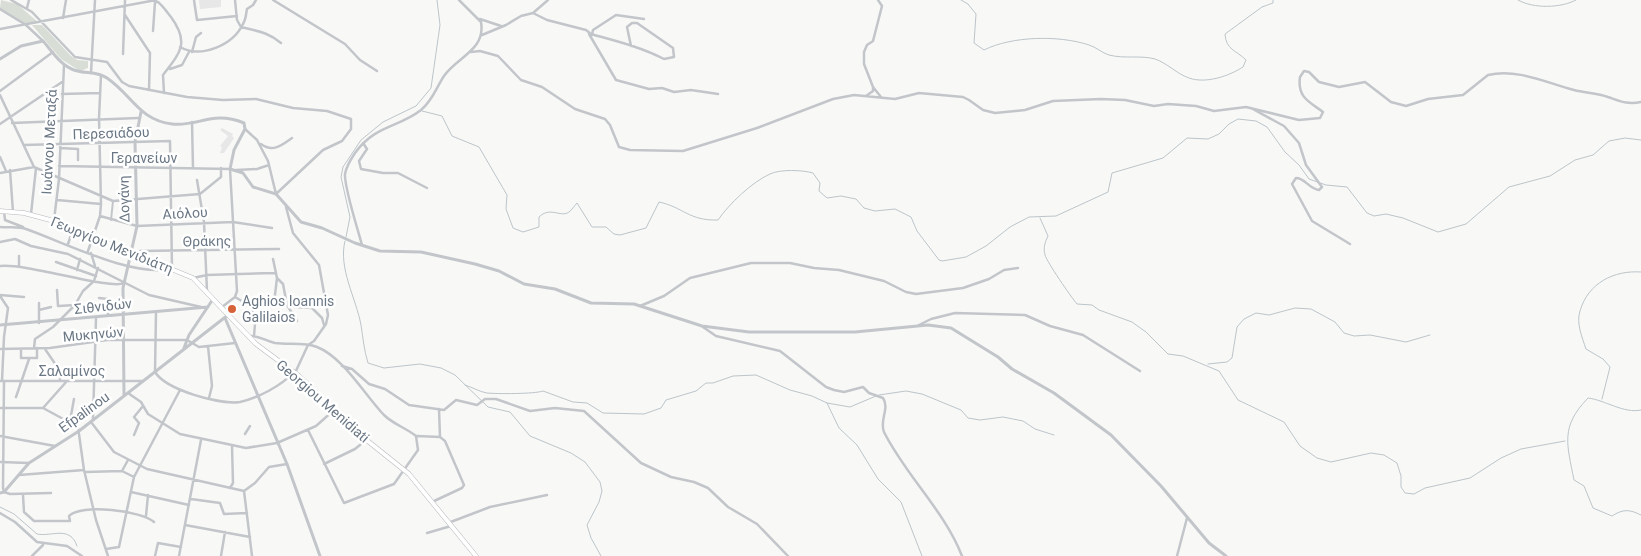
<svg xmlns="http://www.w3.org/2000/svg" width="1641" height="556" font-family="Roboto,sans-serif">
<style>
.built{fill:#e6e7e6}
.green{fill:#d8ddd5}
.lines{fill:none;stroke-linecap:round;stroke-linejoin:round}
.stream{stroke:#bcc5ca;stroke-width:1}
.secondary-casing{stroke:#b5b9bd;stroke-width:5}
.pedestrian{stroke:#c2c5c9;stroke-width:2}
.minor{stroke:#c2c5c9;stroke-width:2.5}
.tertiary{stroke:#c2c5c9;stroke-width:3}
.secondary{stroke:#fff;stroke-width:4}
.poi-dot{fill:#d56239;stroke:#fff;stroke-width:2}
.labels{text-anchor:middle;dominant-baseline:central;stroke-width:5;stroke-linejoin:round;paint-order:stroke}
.street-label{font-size:14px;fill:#6a7784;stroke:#fff}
.poi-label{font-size:14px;fill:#6a7784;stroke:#fff;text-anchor:start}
</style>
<rect width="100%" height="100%" fill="#f8f8f6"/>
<path class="built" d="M199,0H221V7L200,9Z
M222,128L233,134L232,136L234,138L224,153H220L222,147L220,146L228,136L220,130Z"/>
<path class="green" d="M1,0L17,4L39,23L25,24L0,8Z
M32,25H42L71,56L77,60L88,61V68L80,71L61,59Z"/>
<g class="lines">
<path class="stream" d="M961,0L968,4L976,14L974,43L984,50C1012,36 1059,35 1089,45C1096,47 1102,53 1109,55C1124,59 1141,55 1155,59C1167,63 1177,74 1189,78C1206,84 1229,76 1243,67L1246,60C1236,50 1226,50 1225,34L1262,7L1273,3V0
M1518,0C1534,9 1561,8 1576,0
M422,111L442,116L452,136L479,147L507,195L506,209L513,228L523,232L539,227V217C550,206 561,218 569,212C572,210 574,206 577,203L592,227H606L614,234L620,235L646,228L659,202C683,207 689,221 718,220C729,204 752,182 770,174C780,169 803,170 813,173L820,183L819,191L827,198L841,196L856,199L864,208L875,211L895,209L911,217L917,231L939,260L942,261L966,257L986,246L1010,227L1029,217L1056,216L1108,192L1112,173L1163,158L1187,138L1208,139L1219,134L1229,124L1238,119L1256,121L1267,127L1285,152L1299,165L1309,179L1326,185L1347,187L1367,213L1374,216L1386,214L1403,218L1438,232L1466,224L1509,187L1550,176L1575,160L1593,155L1609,141L1625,138L1641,140
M1040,218L1048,236C1045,242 1043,248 1045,255C1047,262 1071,297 1077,304L1092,305L1099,310L1132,322L1146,332L1168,354L1183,356L1219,371L1238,400L1284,422L1300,446L1317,458L1331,462L1371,453L1384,455L1397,463L1401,476V487L1405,493L1414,494L1425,488L1470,478L1501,458L1521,449L1565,441
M346,237L350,217L341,177L343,167L361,140L383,122L416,106L431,88L440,25L437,0
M345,241C338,268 356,298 361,325C363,338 364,350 368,363L384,368L420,364L441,368L455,375L488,407L510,412L530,436L571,453L585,462L600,482L602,491L599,502L587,525L591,538L601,556
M1208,364L1227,362L1232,358L1237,327L1244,319L1256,313L1269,315L1295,308L1311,309L1335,322L1344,333L1354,336L1370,335L1406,342L1430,335
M465,385C472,387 480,392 487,393C497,394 535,394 543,391L573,402L587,403L603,413L644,414L661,408L666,400L696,391L706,383H713L733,376L756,375L790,390L812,396L827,403L839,428L857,445L878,479L901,502L922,556
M879,395L906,391L922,394L961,410L968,418L980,420L1003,417L1023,421L1035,429L1054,435
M1602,399L1610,367L1603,359L1586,349C1582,337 1576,323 1580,311C1588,283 1614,270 1641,272
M827,403L850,407L876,396
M1641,410C1624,414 1605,400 1588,398C1560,427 1567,444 1574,480L1584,486L1593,508L1612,516C1623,509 1629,509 1641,515
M0,507L14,514L37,534C52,537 70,525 77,546"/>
<defs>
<path id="secondary" d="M0,211L24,213L54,221L193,278L256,344L299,376L359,434L409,474L476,556"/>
</defs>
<use href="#secondary" class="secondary-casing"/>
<path class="pedestrian" d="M111,220L113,201"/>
<path class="minor" d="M11,0L32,12L75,57L107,62L122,82L129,86L187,97L223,100L256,99L293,108L327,111L351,119V129L342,141L323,150L276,194
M194,0L197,20L237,16
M235,0L237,20L241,27C257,31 268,32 281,43
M273,0L345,44L360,60L377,71
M27,8L29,0
M0,9L26,25L43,41
M533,13L547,20L586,30L591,34C616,41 641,47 664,59L674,57L673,48L637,23H632L627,27L631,46
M125,15L150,53L149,90
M63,18L66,0
M480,19L501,26
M0,29L156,0
M153,31L155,2H158C163,6 167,12 171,17C190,43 180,53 163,75L164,93
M589,34L616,80L649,89L662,88L674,92L691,90L718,94
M482,35L506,25L521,16L533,13L548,0
M592,35L593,30L616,15L644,19
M180,47C201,59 233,45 243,24C246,19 246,14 247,9L253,5L256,0
M192,52L196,37L201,33
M471,52L480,51L498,56L521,80L542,87L575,109L605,119L610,125L619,147L630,150L683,151L757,128L833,99L854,95L895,99L919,93L963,97L969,100L983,110L995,113L1025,110L1053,101L1101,99L1125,100L1154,106L1168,104L1196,106L1214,111L1246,107L1299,120L1320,118L1323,112C1310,102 1297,98 1300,77L1304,71L1309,72L1319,82L1339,87L1365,82L1391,102L1406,106L1428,99L1463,95L1488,75C1517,68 1547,83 1574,90C1585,93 1597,93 1608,97C1620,101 1627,105 1641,102
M123,54L125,0
M170,69L182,65L189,52
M91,73L95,0
M873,87L881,97
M0,91L53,52
M62,94L100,93
M0,95L34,167
M866,96L873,91V87L864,64V52L867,45L873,41L882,6L878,0
M1251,108L1284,126L1299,143L1306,165L1322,187L1319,190C1309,189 1305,178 1296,178L1292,184L1312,221L1350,244
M192,122L193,168
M12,123L138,118
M0,124L62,82
M245,129L257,140
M257,140L268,161L276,194
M363,143L367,149L359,161L361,169L383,173H398L427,188
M261,144C273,153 282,145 292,138
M60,148L78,149V160
M0,157L6,171
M59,166L230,169L237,291L235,297L222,307
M34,167L113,201L200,194
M10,170L13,212
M236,170L257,169L269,165
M0,173L34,167
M197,180L204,222L207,291
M200,194L221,177V168
M57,200L101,204
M286,207L293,233L319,265L328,315L326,324L314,341L308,345L295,373
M4,211L5,220L23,227
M31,214L36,168
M100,216L137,226L233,222L272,228
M54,220L59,179L64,65
M0,227C8,228 19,226 26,229C66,243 131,277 172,269L170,141L24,145
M0,242L15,239L31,246L68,254L149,295L201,307
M68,244L73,229
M362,245C358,230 344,187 345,174C346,167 351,159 355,153C375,125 398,128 421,110C433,100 436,88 444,76C457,57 486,50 481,22L459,0
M88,251L100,216L101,204L99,118L101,75
M91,253L95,266
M139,254L140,251L279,249
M19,256V266
M273,259L277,278L274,303
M56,262L96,276
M0,266C27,263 110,290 124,283
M77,270L80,259
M193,278L207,275L275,273
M277,278L283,284L287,305L297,321
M57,290L58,306L94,304
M0,295L24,297
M0,296L8,308L4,337L2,381
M235,297L252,307L276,303L295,307L312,308L322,318L324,325
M99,298L108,299V315
M39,303V310
M640,306L664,296L690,278L751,263H790L814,268L839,270L884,281L906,292L916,294L963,288L989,279L1004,270L1018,268
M252,307L255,324L254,336
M156,312L155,372C166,390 220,405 240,402C258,398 281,386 294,372
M39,323V310L51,307
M919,325L931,319L955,313L1025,315L1050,326L1083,335L1140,371
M703,327L716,336L780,351L826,387L834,390L844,392L863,387L869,393L883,398C890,408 879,421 884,432C906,476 944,510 962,556
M249,336C259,335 265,341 275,343C288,345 304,342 317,347C343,357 365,395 384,415C393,424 406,428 416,436L418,450L394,484L344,503L308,430
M208,346L212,386L209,398
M34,348L35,339L53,327L75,305L83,291L94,281L98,268
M0,349L50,348L107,340H187L199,347L235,343
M21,349V358H37V348
M45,349L60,371V381
M342,366L352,369L369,384L385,389L409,405L444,410L456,400L477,405L485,399H496L530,411L555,408L584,411L641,463L671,477L694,482L708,488L728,507L757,524L788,556
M0,381H143
M4,381L3,488L4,492L10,494L51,493
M128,393L141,402L148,414L180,434L246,448L277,443L316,426L334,410
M16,397L29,359
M0,408H43L78,427L84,470L96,520L108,556
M43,408L67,381
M439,409L440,437
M93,419L96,318
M70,421L74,399
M91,422L114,452L147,469L244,491L255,483L269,467L287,464
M245,434L250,426
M134,435L139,423L134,417L143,406
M0,436L55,446
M417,436L440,437L445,441L464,485L462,488L432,502
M0,462L29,463
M324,464L355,449L366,440
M122,471L128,460
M85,472L122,471L134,477
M19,475L84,470
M230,488L233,483L232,446
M244,491L252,556
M131,492L189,505
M23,495L24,512L34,521H70L69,516C80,503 143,511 154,522
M191,499L220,503L224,514L247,513
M0,513L15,522L37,542L67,546L82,556
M146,516L148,495
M448,523L490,507L547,495
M185,525L250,537
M427,533L451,526
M106,549L119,547L134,477L180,390
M32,556L43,545
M155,556L158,543L181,547
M179,556L201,440
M221,556L225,532
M1177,556L1187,518"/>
<path class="tertiary" d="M0,59L21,46L43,41C52,51 60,65 74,70C85,74 97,71 107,78C132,95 139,120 172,124C199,127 212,110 244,123L245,129L234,150L230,169L243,173L253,187L276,194L301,222L322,228L355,243L380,251L421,252L475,264L499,271L524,284L555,289L591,303L634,304L702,326L749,332H855L928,325L951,328L998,357L1012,369L1054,393L1111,435L1161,486L1209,543L1226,556
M225,318L287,464L320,556
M0,325L208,307
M184,348L189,335L213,299
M124,396L123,288L137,226L135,142L141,112
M0,493L4,492L29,463L79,431L228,315"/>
<use href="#secondary" class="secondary"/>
</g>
<circle class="poi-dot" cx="232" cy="309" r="5"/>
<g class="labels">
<g class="street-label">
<text transform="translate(111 133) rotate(-2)">Περεσιάδου</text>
<text transform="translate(49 142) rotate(-87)">Ιωάννου Μεταξά</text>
<text x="144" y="158">Γερανείων</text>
<text transform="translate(124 199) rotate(-91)">Δογάνη</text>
<text transform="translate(185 213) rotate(-3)">Αιόλου</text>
<text transform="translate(207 241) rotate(-1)">Θράκης</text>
<text transform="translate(112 245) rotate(22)">Γεωργίου Μενιδιάτη</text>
<text transform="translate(103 306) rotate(-6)">Σιθνιδών</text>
<text transform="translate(93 334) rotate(-5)">Μυκηνών</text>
<text x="72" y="371">Σαλαμίνος</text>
<text transform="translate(323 401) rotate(41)">Georgiou Menidiati</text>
<text transform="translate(84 412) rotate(-36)">Efpalinou</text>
</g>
<g class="poi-label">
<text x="242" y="301">Aghios Ioannis<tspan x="242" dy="16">Galilaios</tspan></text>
</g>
</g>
</svg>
